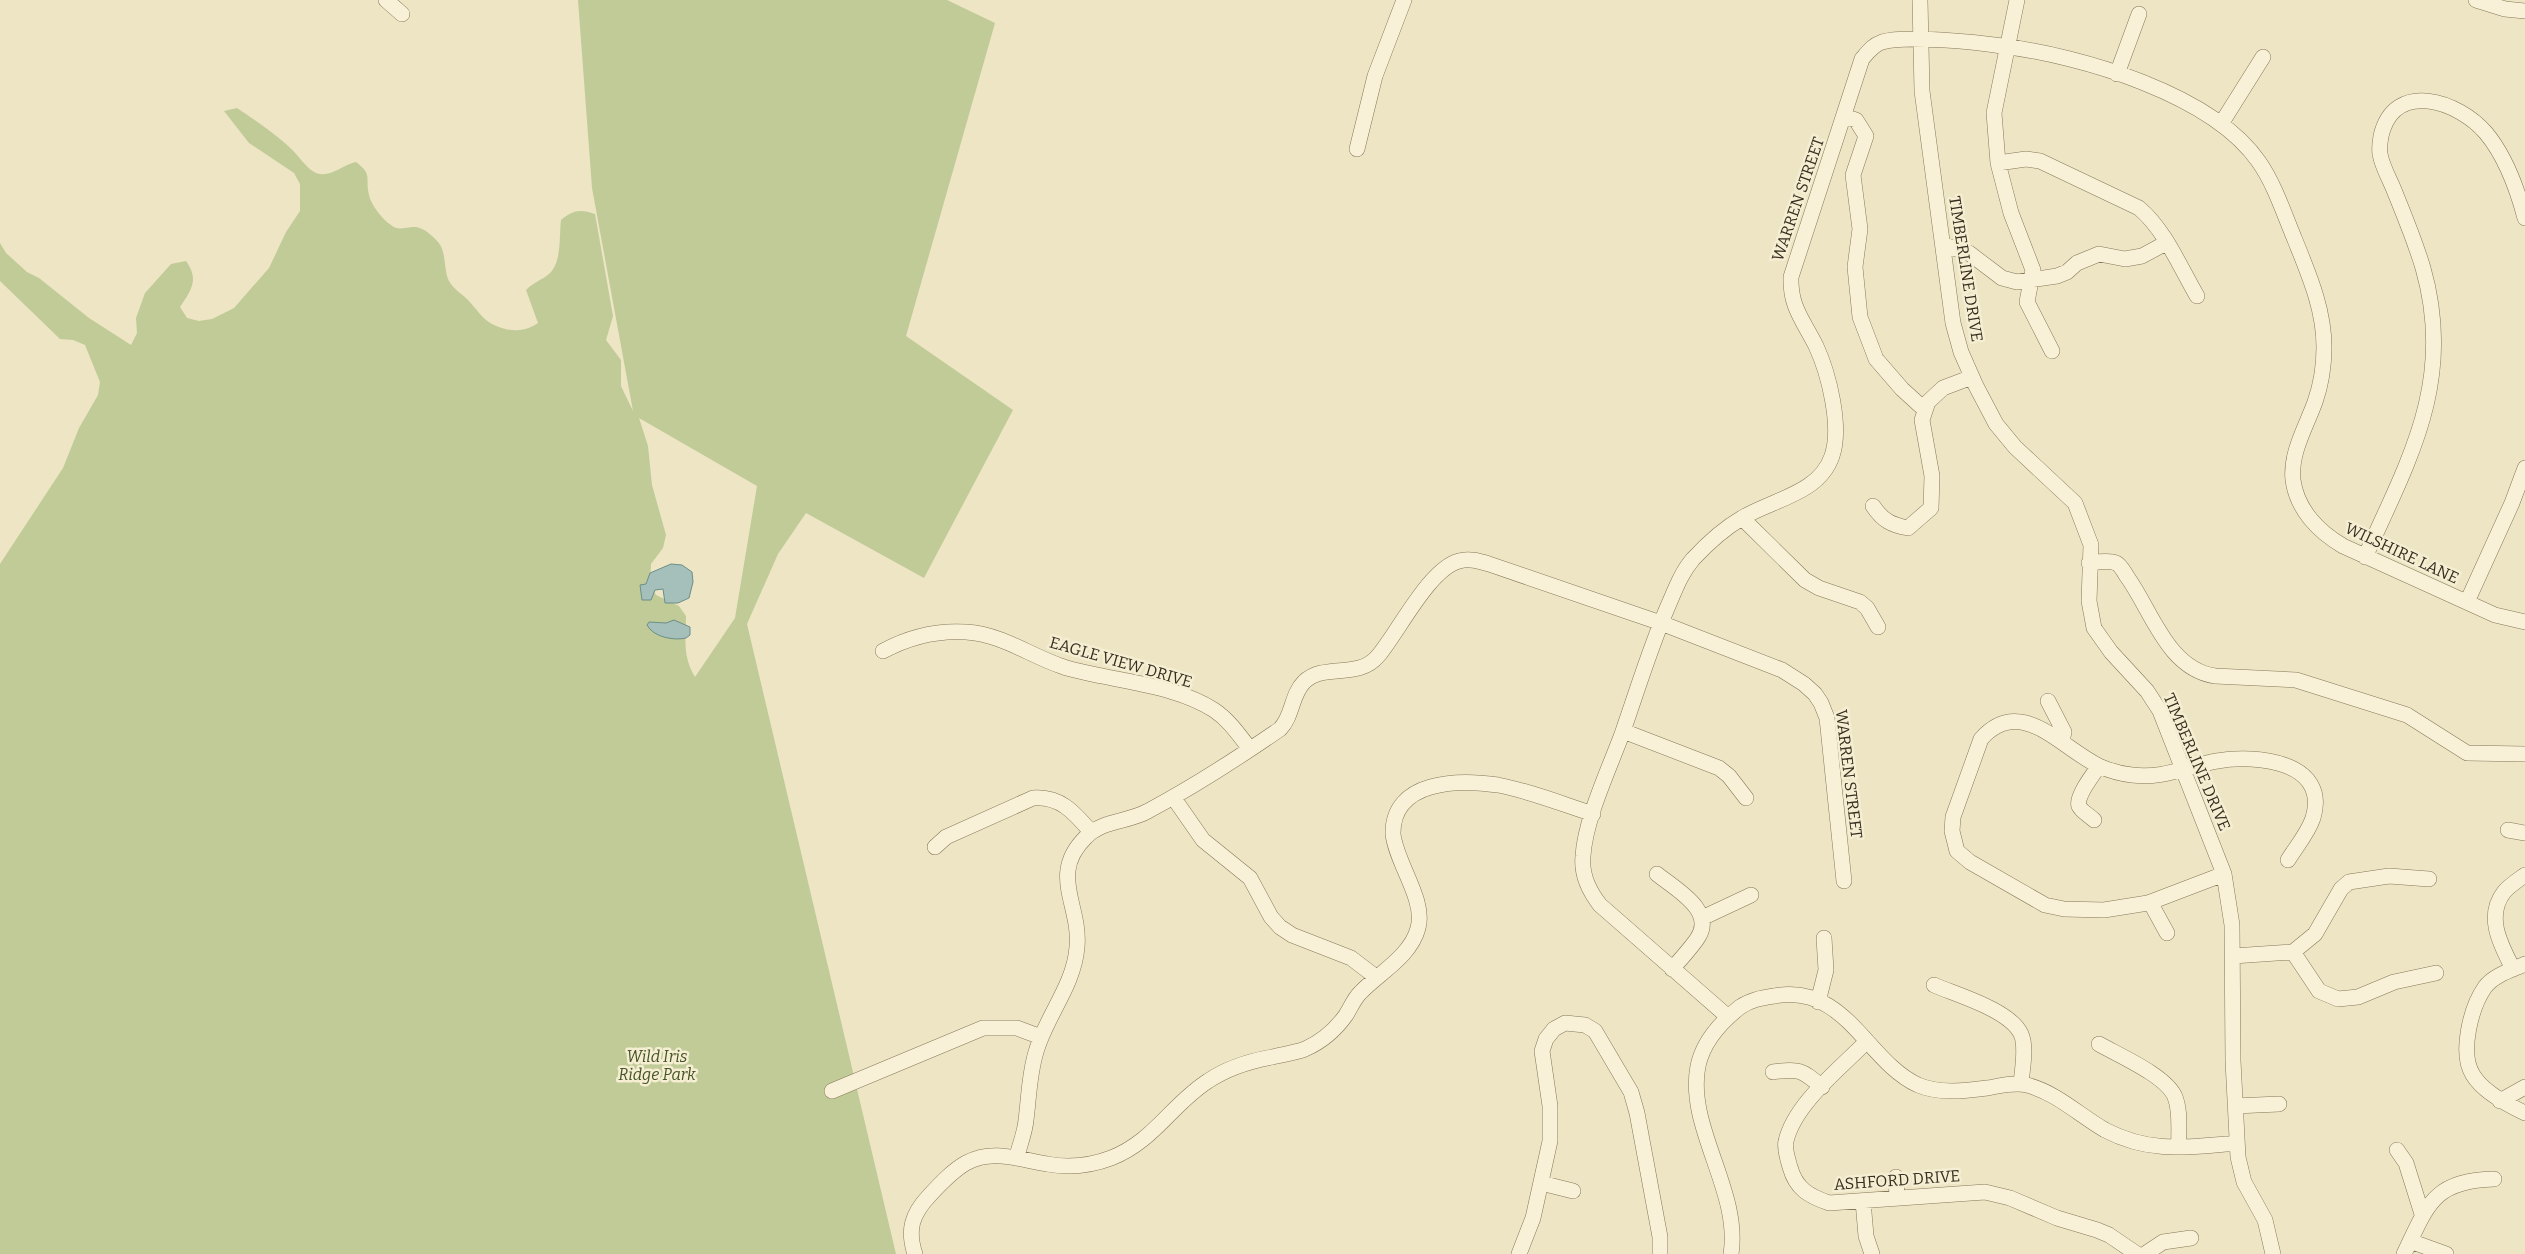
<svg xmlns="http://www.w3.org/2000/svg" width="2525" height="1254" font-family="Bitter,serif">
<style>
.green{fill:#c0cb98;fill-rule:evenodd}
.water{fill:#a5c0bb;stroke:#6c8e89}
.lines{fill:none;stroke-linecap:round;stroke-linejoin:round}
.minor-casing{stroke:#87775a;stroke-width:16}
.minor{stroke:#f8f1d7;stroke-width:15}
.labels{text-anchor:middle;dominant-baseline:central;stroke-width:5;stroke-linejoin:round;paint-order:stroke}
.street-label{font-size:16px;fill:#382d1e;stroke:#f5eed3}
.park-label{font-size:16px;font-style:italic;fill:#445425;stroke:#f5eed3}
</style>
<rect width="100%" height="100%" fill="#ede5c3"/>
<path class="green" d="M578,0H947L995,23L906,336L1013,410L924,578L806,513L778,554L747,624L896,1254H0V564L63,468L79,428L98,395L100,382L85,345L73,340L60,339L0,281V243L6,253L27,272L39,278L89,318L131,345L137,333L136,318L145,293L171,264L186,261C199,279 192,289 180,307L187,318L199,321L212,319L234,308L269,268L286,232L300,211V184L294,173L249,143L224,111L237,108C255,120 283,139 297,155C303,162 311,173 320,174C332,176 343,165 356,162C373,175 365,177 369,195C371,205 382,219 391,225C399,232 407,226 416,227C424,228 433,236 438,242C447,252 443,269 449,281C454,290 461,293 468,300C475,307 483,320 492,324C507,332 524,333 538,323L526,290C534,282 542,280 549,274C562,263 559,236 561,220C573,210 580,209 595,214L613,316L606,340L621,360V386L633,411L592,188ZM639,418L757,486L735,618L695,677C682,655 686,639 686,616L679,606L656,595L650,584L651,564L663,548L666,535L652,485L648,446Z"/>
<path class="water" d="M671,564L682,565L692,572L693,582L689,598L678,603H665L663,589L655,590L651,600H642L640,585L646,584L650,573Z
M674,620L690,627V635L686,638C674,641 653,637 647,625L649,622L666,623Z"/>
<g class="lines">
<defs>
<path id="minor" d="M386,0L402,14
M1920,0L1922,91L1953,323L1961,352L1976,386L1996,424L2015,447L2075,503L2091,545L2089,601L2094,628L2111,652L2147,691L2160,711L2224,874L2232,925L2233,1061L2238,1157L2244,1182L2265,1220L2273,1254
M2017,0L1994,113L1998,163L2011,213L2033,270L2027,302L2052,351
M2476,0L2505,9L2525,11
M2117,74L2139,14
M1844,116L1856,120L1866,136L1853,175L1860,229L1855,267L1860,317L1876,359L1902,389L1925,410
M2221,124L2263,57
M1357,149L1375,76L1404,0
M1998,163L2026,159L2040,161L2139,208C2165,230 2180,267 2197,296
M1944,245L1969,253L2002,278L2017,282L2057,276L2067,272L2077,263L2099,254L2125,259L2142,256L2166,243
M1873,506C1883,521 1892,525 1908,528L1931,508L1932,476L1922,420L1928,402L1943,388L1972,377
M1742,518L1805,580L1819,588L1860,602L1867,608L1878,627
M2365,557C2410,458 2455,380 2423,268C2415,241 2404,215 2394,190C2389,178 2382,166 2380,154C2379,148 2380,142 2381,136C2394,79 2459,101 2486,133C2506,157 2517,188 2525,218
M2089,563C2097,562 2109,560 2116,563C2121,565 2125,574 2128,578C2152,612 2168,669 2215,676L2296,680L2407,715L2467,753L2525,754
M2467,602L2512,503L2525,468
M883,651C909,637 935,630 966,632C1001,634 1029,655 1061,666C1074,671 1089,673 1102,676C1139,684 1181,689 1214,710C1229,720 1239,735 1250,749
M2048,701L2064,732L2062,741
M1623,731L1719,768L1729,776L1746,798
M1173,797L1203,840L1250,878L1271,917L1280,927L1292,935L1351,958L1376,977
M2094,820C2090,816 2081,811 2079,806C2075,798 2094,773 2099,766
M2508,830L2525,833
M935,847L946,837L1033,798C1060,796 1074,812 1091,832
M1657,874C1675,889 1717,911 1697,939C1690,949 1681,959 1672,969
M2224,874L2148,903L2104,910L2064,909L2045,905L1970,862L1957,851L1952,831L1953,817L1981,739C2021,694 2061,748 2099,766C2108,770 2122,774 2132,775C2164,779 2187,766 2217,761C2255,754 2330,761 2313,818C2308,833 2296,847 2288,860
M2150,902L2167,933
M1702,918L1751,895
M2293,952L2319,991L2338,999L2358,997L2394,982L2436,973
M2233,956L2293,952L2315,934L2341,889L2349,882L2389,876L2429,879
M2525,964C2512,970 2494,975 2485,987C2471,1007 2459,1053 2473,1075C2483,1092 2508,1105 2525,1113
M2513,969C2501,945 2485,917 2504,892C2509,886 2518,880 2525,875
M1934,985C1957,995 2010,1010 2021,1034C2027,1047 2022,1070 2021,1084
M1818,1002L1826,970L1824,938
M1727,1016L1600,905C1589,891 1581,875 1583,856C1585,820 1609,769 1622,734C1637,691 1650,648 1668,606C1675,590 1681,573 1693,559C1707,544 1723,529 1742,518C1773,499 1819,494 1832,456C1842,427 1829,374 1816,346C1803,320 1790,307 1791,277L1862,59C1868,52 1873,45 1882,42C1905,35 1976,42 2002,46C2081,56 2212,94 2259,162C2275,185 2284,214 2295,240C2309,275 2324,309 2324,347C2324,366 2321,385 2315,402C2306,427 2290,453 2293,480C2297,510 2319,532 2343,546L2495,615L2525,622
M1867,1041C1841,1068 1795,1103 1786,1141C1784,1148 1788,1160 1790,1167C1796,1189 1809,1196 1829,1203L1985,1192L2010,1198L2057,1218L2097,1230L2109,1235L2137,1254
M2099,1044C2118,1055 2167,1076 2175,1097C2181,1112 2178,1131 2179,1147
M1773,1072C1799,1068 1802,1070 1822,1087
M832,1091L983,1028H1017L1041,1037
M2500,1101L2525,1087
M2235,1106L2279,1104
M2397,1150L2406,1163L2422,1214
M1017,1156C1020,1144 1025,1132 1026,1120C1029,1097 1029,1075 1036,1052C1046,1016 1074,986 1077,947C1081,905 1048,874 1086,837C1102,820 1129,822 1148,811C1193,787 1238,758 1280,729C1293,716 1291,695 1304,682C1325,662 1358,680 1378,656C1399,631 1429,569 1459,561C1469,558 1479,561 1489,564L1661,623L1782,670L1804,684L1815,694L1821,703L1827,718L1844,881
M1896,1177L1897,1198
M1541,1183L1573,1191
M1863,1201L1866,1236L1872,1254
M2410,1241L2446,1254
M915,1254C907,1230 912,1214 929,1196C940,1184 952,1171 966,1163C993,1148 1020,1160 1047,1164C1069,1168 1090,1166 1111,1158C1153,1142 1172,1104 1208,1081C1227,1068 1250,1061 1272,1057C1284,1054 1295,1053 1305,1049C1321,1042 1336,1029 1346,1015C1351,1007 1354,999 1360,993C1379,973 1411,956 1418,928C1426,900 1396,863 1393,834C1392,780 1459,779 1498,785C1530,791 1562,804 1593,814
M1519,1254L1533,1218L1550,1141V1106L1542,1051L1546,1039L1554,1029L1565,1023L1585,1025L1595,1031L1631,1092L1637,1113L1660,1237V1254
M1731,1254C1741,1191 1686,1127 1698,1066C1703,1042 1721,1022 1740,1007C1750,1000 1761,998 1774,996C1846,983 1866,1061 1918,1085C1939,1094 1965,1091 1987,1088C2000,1086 2013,1082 2027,1085C2057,1093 2079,1115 2105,1130C2151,1154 2188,1147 2237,1143
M2145,1254L2163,1242L2191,1238
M2404,1254C2428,1204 2433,1181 2494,1179"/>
</defs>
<use href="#minor" class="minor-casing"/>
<use href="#minor" class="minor"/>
</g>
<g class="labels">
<g class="street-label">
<text transform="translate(1798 199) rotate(-71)">WARREN STREET</text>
<text transform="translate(1966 269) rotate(81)">TIMBERLINE DRIVE</text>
<text transform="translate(2402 553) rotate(25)">WILSHIRE LANE</text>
<text transform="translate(1121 662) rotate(16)">EAGLE VIEW DRIVE</text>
<text transform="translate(2197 762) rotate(67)">TIMBERLINE DRIVE</text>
<text transform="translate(1849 774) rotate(83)">WARREN STREET</text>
<text transform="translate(1897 1180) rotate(-4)">ASHFORD DRIVE</text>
</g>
<g class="park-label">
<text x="657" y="1056">Wild Iris<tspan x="657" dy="18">Ridge Park</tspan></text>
</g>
</g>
</svg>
